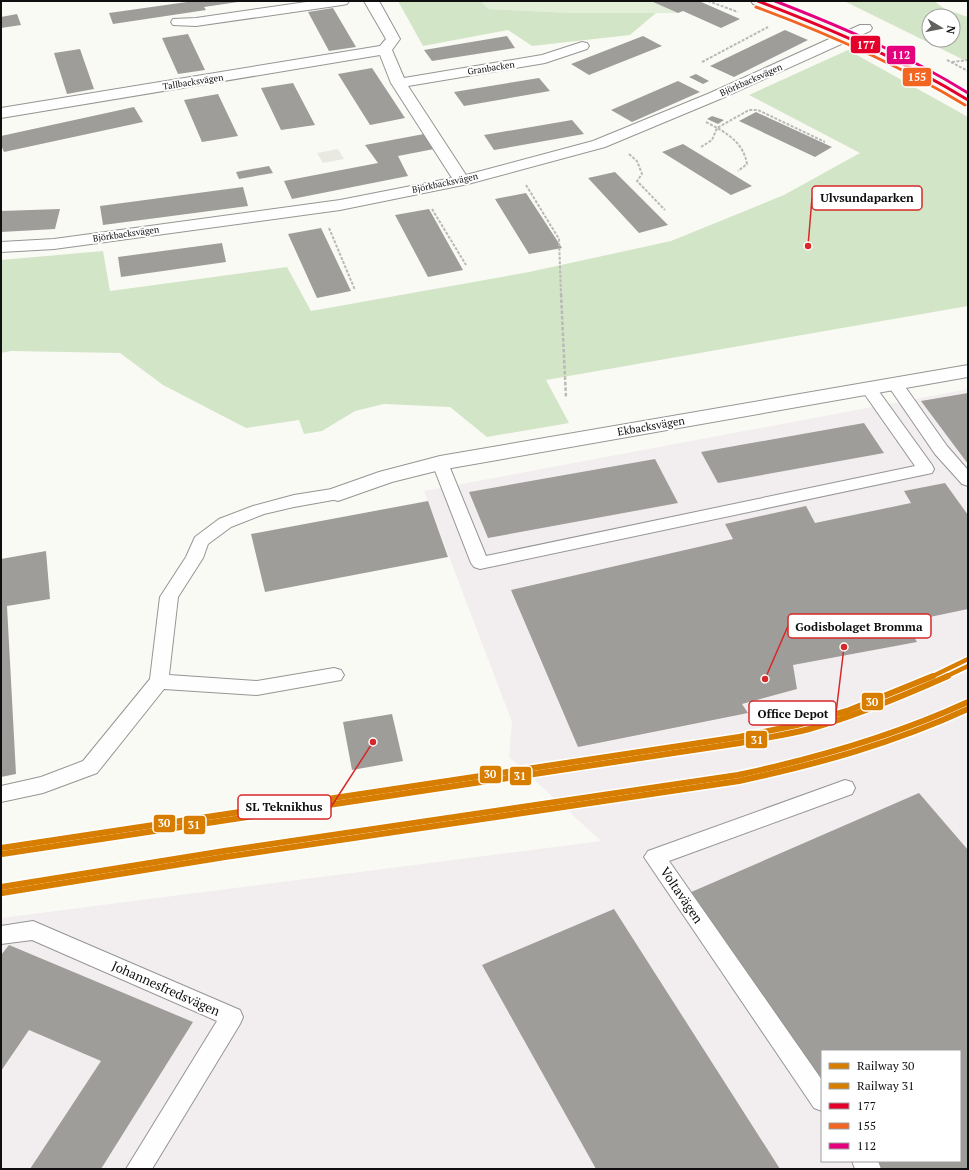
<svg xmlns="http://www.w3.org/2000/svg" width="969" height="1170" font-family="'PT Serif',serif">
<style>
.industrial{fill:#f2eef0;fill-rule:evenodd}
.green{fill:#e2eed7}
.forest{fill:#d3e5c7;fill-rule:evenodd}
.plaza{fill:#eae9e1}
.building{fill:#9e9d9a}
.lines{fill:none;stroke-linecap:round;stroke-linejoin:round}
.lane-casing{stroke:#959593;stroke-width:2}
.street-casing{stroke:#959593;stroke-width:2}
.secondary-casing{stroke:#8b8b89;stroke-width:2}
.path-far1{stroke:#b9b9b8;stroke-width:2;stroke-dasharray:3 1.5;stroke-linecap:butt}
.path{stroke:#b9b9b8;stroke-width:2.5;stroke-dasharray:3.5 2;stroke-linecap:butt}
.lane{fill:#fefefe;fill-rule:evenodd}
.street{fill:#fefefe;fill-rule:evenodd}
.secondary{fill:#f4f4ec;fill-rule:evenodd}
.bus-1-casing{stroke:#fff;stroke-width:5}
.bus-2-casing{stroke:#fff;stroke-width:5}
.bus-3-casing{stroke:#fff;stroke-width:5}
.bus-1{stroke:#e4002b;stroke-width:3}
.bus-2{stroke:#f26522;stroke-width:3}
.bus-3{stroke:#e5007d;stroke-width:3}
.rail-1-far1-casing{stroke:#fff;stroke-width:8}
.rail-1-casing{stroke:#fff;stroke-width:9}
.rail-2-far1-casing{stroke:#fff;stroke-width:8}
.rail-2-casing{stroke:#fff;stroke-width:9}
.rail-1-far1{stroke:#d77d00;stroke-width:4.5}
.rail-1{stroke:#d77d00;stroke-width:6}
.rail-2-far1{stroke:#d77d00;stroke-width:4.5}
.rail-2{stroke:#d77d00;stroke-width:6}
.labels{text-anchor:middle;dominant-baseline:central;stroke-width:4;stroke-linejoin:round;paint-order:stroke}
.far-street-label{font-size:9px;fill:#0f0f0f;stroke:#fff}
.street-label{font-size:11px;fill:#0f0f0f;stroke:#fff}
.near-street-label{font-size:13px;fill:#0f0f0f;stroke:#fff}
.leader{fill:none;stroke:#d62828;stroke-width:1.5}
.callout-dot{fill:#d62828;stroke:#fff;stroke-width:1.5}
.callout{fill:#fff;stroke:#d62828;stroke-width:1.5}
.callout-label{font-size:12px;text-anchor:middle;font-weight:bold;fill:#0f0f0f}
.line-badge{stroke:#fff;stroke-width:1.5}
.badge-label{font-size:11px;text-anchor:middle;font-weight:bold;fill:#fff}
</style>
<rect width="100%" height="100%" fill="#fafaf5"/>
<path class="industrial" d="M968,389V1169H1V918L601,841L509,757L512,722L424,491ZM822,1051H960V1161H822Z"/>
<path class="green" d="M481,1H652L678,13H574L488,9Z"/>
<path class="forest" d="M398,1H481L488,9L574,13H656L630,35L532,46L508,30L423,46Z
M844,1H934L945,9L968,17V62ZM929,16H953V40H929Z
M848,50L968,117V306L546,380L569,423L487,437L450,407L384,404L355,411L322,431L304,434L299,420L246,428L163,385L120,353L11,351L1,353V260L103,251L110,291L287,267L311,311L529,272L671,241L784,195L860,153L749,95Z"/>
<path class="plaza" d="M338,149L344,159L323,163L317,153Z"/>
<path class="building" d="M194,1L238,2L204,7L206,10L113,24L109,13Z
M651,1H699L740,19L721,28L683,11L678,13Z
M333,8L356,47L329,51L308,12Z
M17,14L21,25L1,28V17Z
M785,30L808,40L734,77L710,66Z
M188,34L205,70L178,74L162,38Z
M507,36L515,48L432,61L424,50Z
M643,36L662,46L589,75L571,64Z
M80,49L94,89L67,94L54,53Z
M372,68L405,118L370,125L338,74Z
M696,74L709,81L703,84L689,77Z
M539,78L550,91L464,106L454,92Z
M678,81L700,92L632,122L611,110Z
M293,83L315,125L281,130L261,88Z
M218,94L238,136L202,142L184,100Z
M134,107L143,122L4,152L1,145V136Z
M756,112L832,147L815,157L739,121Z
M712,116L724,120L718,124L707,119Z
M572,120L584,134L494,150L484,135Z
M424,134L434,149L398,156L408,176L292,199L284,181L378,163L365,145Z
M683,144L752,186L731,195L662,152Z
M269,166L273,173L239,179L236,172Z
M615,172L668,225L639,233L588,178Z
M243,187L248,206L103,225L100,206Z
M526,193L562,248L529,254L495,199Z
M60,209L55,229L1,232V211Z
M429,209L463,270L428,277L395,215Z
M321,228L351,291L317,298L288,234Z
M222,243L226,262L121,277L118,257Z
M968,393V464L921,401Z
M864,423L884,453L718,483L701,452Z
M655,459L678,503L488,538L469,492Z
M945,483L968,515V609L906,622L917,642L793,665L797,689L742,704L748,713L578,747L511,590L733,539L725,524L806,506L815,523L911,503L904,491Z
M428,501L448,557L265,592L251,534Z
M46,551L50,599L7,606L16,774L1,777V559Z
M392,714L403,761L352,770L343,722Z
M919,793L968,850V1169H879L873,1161H960V1051H822V1087L689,893Z
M614,909L780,1169H596L482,965Z
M9,945L193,1022L101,1169H30L101,1061L29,1030L1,1071V955Z"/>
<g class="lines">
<defs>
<path id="lane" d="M895,379L901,381L947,446L968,470V486L962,484L935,454L889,387L887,384L889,381Z
M869,384L875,386L932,465L934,469L932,473L480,569L474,567L471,563L432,463L434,459L440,458L446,459L448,463L486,556L915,466L861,389L863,386Z
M338,488L344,490L346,494L344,498L294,507L264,514L231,527L208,544L203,558L178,597L169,675L257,681L334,668L341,670L344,675L341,680L257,695L164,689L97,773L43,793L1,802V786L41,777L83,761L150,679L160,597L186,557L195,537L219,519L253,506L294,495Z
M845,780L852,782L855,788L852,794L669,861L822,1080V1111L814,1108L644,857L648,851Z
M33,921L240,1010L243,1017L240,1024L152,1169H126L217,1021L32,940L1,944V926Z
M852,1161H878L881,1169H855Z"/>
<path id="street" d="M313,1H349L347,4L342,5L196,26L173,25L171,22L173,19L196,18Z
M364,1H379L400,39L392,50L404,78L542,55L582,42L587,43L589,46L587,49L545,63L408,86L466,175L593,141L710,93L860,25H870L872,28L870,31L720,99L605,147L468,184L340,210L54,249L1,252V242L54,239L340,200L452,178L391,83L380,55L1,118V108L380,46L386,39Z
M968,365V377L440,470L392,482L338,501L331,499L328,494L331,489L379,472L440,456Z"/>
<path id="secondary" d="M751,1H771L844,30L923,67L968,93V105L963,103C897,61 826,31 753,4Z"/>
</defs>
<use href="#lane" class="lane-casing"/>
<use href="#street" class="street-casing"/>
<use href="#secondary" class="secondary-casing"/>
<path class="path-far1" d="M1,1H3
M708,1L738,12
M947,60L968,71
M702,62L768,27
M952,62L968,60
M706,122C725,132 743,141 747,164L738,171
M701,147L712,140L717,128L749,110H758L825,142
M629,154L637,161L642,174L637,181L665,210
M526,185L559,239L561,295
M432,209L466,265
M329,228L355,290"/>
<path class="path" d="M561,294L566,398"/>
<use href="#lane" class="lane"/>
<use href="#street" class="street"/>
<use href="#secondary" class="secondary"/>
<defs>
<path id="bus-1" d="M758,1C831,29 901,59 968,100"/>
<path id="bus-2" d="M756,7C829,34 899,65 965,105"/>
<path id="bus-3" d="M775,1C842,27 907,55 968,93"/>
</defs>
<use href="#bus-1" class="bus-1-casing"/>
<use href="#bus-2" class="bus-2-casing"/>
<use href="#bus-3" class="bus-3-casing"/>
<use href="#bus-1" class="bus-1"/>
<use href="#bus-2" class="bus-2"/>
<use href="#bus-3" class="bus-3"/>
<defs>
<path id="rail-1-far1" d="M931,677L968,659"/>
<path id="rail-1" d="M1,848L739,737L797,725L847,711L933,676
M1,887L224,851L738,775C818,758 894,736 968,702"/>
<path id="rail-2-far1" d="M945,677L968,666"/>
<path id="rail-2" d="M2,854L740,743C763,738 786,735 809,729C856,716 903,696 948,676
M2,893L225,857L739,781C818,764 894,743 968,709"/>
</defs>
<use href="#rail-1-far1" class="rail-1-far1-casing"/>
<use href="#rail-1" class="rail-1-casing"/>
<use href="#rail-2-far1" class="rail-2-far1-casing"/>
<use href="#rail-2" class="rail-2-casing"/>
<use href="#rail-1-far1" class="rail-1-far1"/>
<use href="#rail-1" class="rail-1"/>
<use href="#rail-2-far1" class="rail-2-far1"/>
<use href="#rail-2" class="rail-2"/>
</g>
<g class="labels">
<g class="far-street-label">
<text transform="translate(491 68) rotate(-9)">Granbacken</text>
<text transform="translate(751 80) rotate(-24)">Björkbacksvägen</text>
<text transform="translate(193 82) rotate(-9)">Tallbacksvägen</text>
<text transform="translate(445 183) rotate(-12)">Björkbacksvägen</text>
<text transform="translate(126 234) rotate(-8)">Björkbacksvägen</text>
</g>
<g class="street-label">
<text transform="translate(651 426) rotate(-10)">Ekbacksvägen</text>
</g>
<g class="near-street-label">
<text transform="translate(682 895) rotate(56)">Voltavägen</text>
<text transform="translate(166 988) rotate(24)">Johannesfredsvägen</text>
</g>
</g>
<path class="leader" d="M808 246L812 198M765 679L788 626M844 647L836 713M373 742L331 807"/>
<g class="callout-dot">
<circle cx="808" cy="246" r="4"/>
<circle cx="765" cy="679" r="4"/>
<circle cx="844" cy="647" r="4"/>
<circle cx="373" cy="742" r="4"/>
</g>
<g class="callout">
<rect x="812" y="186" width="110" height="24" rx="4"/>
<rect x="788" y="614" width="143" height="24" rx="4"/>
<rect x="749" y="701" width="87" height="24" rx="4"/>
<rect x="238" y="795" width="93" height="24" rx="4"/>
</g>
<g class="callout-label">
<text x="867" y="202">Ulvsundaparken</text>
<text x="859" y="631">Godisbolaget Bromma</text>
<text x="793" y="718">Office Depot</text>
<text x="284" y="811">SL Teknikhus</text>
</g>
<g class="line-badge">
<rect x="850" y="35" width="31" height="19" rx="4" fill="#e4002b"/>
<rect x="886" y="45" width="30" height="20" rx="4" fill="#e5007d"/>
<rect x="902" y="67" width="30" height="20" rx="4" fill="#f26522"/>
<rect x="861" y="692" width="23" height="19" rx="4" fill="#d77d00"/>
<rect x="745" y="730" width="23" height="19" rx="4" fill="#d77d00"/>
<rect x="479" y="765" width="23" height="19" rx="4" fill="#d77d00"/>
<rect x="509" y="766" width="23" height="20" rx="4" fill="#d77d00"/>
<rect x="153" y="814" width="23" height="19" rx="4" fill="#d77d00"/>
<rect x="183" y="815" width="23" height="20" rx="4" fill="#d77d00"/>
</g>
<g class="badge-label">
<text x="866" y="49">177</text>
<text x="901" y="59">112</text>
<text x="917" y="81">155</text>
<text x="872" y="706">30</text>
<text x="757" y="744">31</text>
<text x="490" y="778">30</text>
<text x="520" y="780">31</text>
<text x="164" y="827">30</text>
<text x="194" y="829">31</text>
</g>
<rect width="969" height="1170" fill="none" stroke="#0f0f0f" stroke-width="4"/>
<rect x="821" y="1050" width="140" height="112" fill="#ffffff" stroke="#9f9f9f"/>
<rect x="829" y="1063" width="20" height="6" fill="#d77d00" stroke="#9f9f9f"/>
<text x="857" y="1070" font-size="12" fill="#0f0f0f">Railway 30</text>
<rect x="829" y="1083" width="20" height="6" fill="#d77d00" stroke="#9f9f9f"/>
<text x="857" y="1090" font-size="12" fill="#0f0f0f">Railway 31</text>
<rect x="829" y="1103" width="20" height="6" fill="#e4002b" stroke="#9f9f9f"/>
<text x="857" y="1110" font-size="12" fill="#0f0f0f">177</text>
<rect x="829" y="1123" width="20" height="6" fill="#f26522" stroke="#9f9f9f"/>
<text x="857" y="1130" font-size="12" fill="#0f0f0f">155</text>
<rect x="829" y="1143" width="20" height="6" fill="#e5007d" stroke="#9f9f9f"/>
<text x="857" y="1150" font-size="12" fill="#0f0f0f">112</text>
<g transform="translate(941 28) rotate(100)"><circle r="19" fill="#ffffff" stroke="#9f9f9f"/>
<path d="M0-3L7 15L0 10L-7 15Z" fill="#616160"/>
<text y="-6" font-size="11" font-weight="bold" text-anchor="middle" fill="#0f0f0f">N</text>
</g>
</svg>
